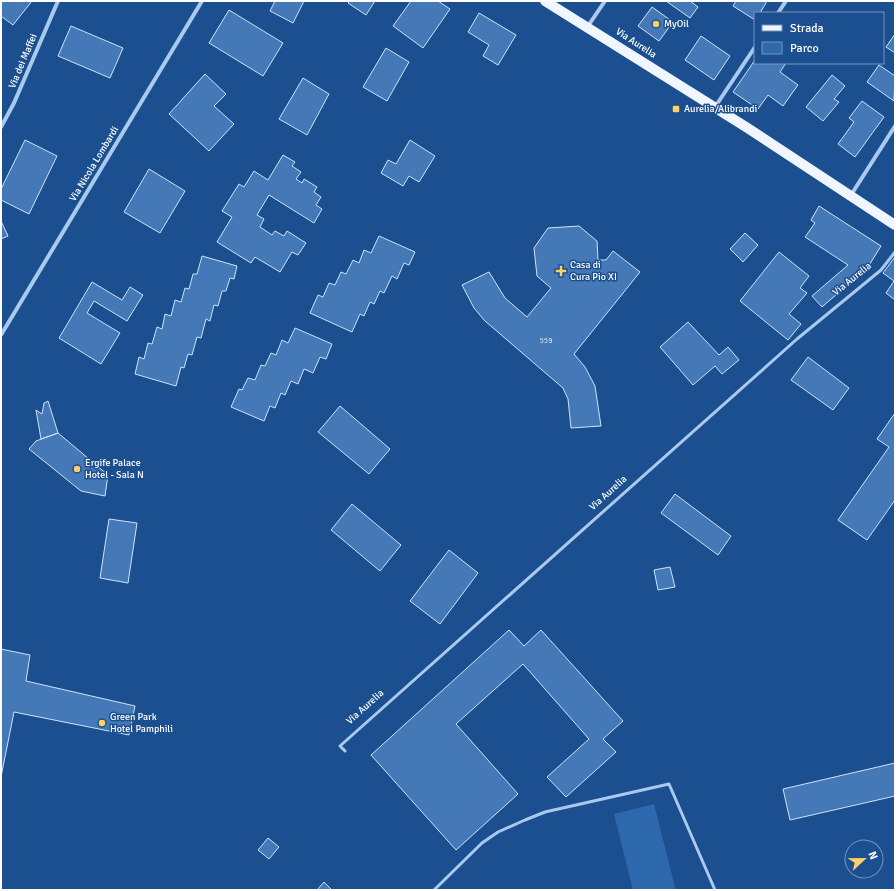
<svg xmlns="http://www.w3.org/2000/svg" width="896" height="891" font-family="Signika,sans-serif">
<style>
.green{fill:#2e69ad}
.building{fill:#4478b7;stroke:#cfe3fa}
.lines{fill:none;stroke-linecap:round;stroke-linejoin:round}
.service{stroke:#a9c9ee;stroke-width:3}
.minor{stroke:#a9c9ee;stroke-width:4}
.primary{stroke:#f0f6ff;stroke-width:10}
.poi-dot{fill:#ffd166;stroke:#1b4f8f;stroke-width:1.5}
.labels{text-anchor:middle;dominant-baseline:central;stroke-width:3;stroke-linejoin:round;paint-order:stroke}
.number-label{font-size:8px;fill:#d0dded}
.poi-label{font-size:10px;fill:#fff;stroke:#1b4f8f;text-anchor:start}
.street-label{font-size:10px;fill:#fff;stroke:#1b4f8f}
</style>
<rect width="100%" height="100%" fill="#1b4f8f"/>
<path class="green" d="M654,804L674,883L675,890H633L614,814Z"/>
<path class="building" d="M1,1H32L13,25L1,16Z
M275,1H304L293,23L270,11Z
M350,1H375L366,15L348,3Z
M411,1H438L450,9L423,48L393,26Z
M666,1H690L698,7L690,18Z
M736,1H767L760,13H755V20L733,6Z
M652,7L673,22L659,41L638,26Z
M229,10L283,43L263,76L209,43Z
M479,13L516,35L498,65L483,56L489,45L468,32Z
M71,26L123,48L110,78L58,56Z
M895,34V53L886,47Z
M701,36L730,56L714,80L685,60Z
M386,48L409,62L387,101L363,87Z
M755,60V63H786L780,72L798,85L783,106L768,95L758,109L733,92Z
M879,65L895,76L894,101L867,82Z
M205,74L226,94L214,106L234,124L209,151L169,114Z
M832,75L845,86L834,99L839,102L823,121L806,107Z
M303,78L329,94L307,135L279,119Z
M862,101L884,117L855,157L838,144L854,122L849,118Z
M25,140L57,156L29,214L1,200V189Z
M410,140L435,156L419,182L409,176L403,186L381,173L388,160L396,164Z
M283,155L295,162L292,166L301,172L296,179L302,183L304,179L317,187L314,192L321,197L316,205L322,209L314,223L269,195L257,215L264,219L260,227L272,235L275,231L284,236L287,231L306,243L298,255L292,252L280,272L255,257L251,263L217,242L232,217L222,211L239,184L244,187L254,171L268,180Z
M149,169L185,191L160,233L124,212Z
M819,206L881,246L868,267L822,307L812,296L848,265L805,237L815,223L811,220Z
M1,221L8,236L1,239Z
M579,226L597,241L598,260H606L613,251L640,272L574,354L585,367L595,386L601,426L571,428L568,399L563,388L485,321L474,308L462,285L489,272L505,298L527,317L551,288L537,276L534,248L548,228Z
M745,233L758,245L743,262L730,249Z
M379,236L415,252L409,265L404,263L397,279L392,276L384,293L380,291L374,304L370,302L364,316L360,314L352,332L310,313L318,295L323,297L329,283L335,285L341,272L346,274L353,260L359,263L364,250L371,253Z
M779,252L809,276L800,288L807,293L789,314L801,324L788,340L740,301Z
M202,256L237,266L234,279L230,278L226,291H222L218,306L214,305L210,321L206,319L201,338L197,337L192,355L188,354L184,368L181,367L176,386L135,374L139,357L144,359L148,343L152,344L157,327L162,329L165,314L171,316L175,300L181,302L185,288L189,289L193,274H197Z
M894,258H895V300L886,293L894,281L883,273Z
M92,282L122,300L130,287L143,295L127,321L94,301L87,313L120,333L101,364L59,338Z
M688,322L719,355L728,347L739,360L722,374L715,366L693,385L660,347Z
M295,328L332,344L326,359L320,357L313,373L304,369L298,384L291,381L285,395L281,393L275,408L270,406L264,421L231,407L239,389L242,390L248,378L255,380L261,365L265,366L271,353L276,355L282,340L288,343Z
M808,357L849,388L833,410L791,380Z
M48,401L58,433L41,439L36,410L42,414L44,403Z
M340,406L390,449L369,474L318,432Z
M895,413V500L867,540L838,520L889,447L877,439Z
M58,433L108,475L105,496L81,491L29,449L36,441Z
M675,494L731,536L718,555L661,513Z
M352,504L401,545L380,571L331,530Z
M109,519L137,523L128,583L100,578Z
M449,550L478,573L440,624L410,601Z
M670,567L675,587L658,590L654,570Z
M509,630L524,646L541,630L623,721L603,739L616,752L566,797L547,777L589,739L523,664L456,724L518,794L456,850L371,755Z
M1,649L30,655L26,681L135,706L129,735L14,712L1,777Z
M895,763V796L790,820L783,789Z
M268,838L279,847L269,859L258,850Z
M324,882L332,890H317Z"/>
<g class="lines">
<path class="service" d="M345,751L340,746L797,339L881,270L895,252
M434,890L482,843L498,832L525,820L545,812L669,784L715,890"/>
<path class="minor" d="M778,13L786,1
M588,26L605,1
M715,107L755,47
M1,127L14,103L58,1
M851,195L895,126
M1,335L202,1"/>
<path class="primary" d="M545,1L746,127L895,225"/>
</g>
<g class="poi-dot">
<circle cx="656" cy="24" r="4"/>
<rect x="672" y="105" width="8" height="8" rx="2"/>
<path d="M559 265h4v4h4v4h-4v4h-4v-4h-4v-4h4z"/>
<circle cx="77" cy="469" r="4"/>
<circle cx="102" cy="723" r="4"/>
</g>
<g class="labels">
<g class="number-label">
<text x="546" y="340">559</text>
</g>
<g class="poi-label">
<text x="664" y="24">MyOil</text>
<text x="684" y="109">Aurelia/Alibrandi</text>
<text x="570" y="265">Casa di<tspan x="570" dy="12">Cura Pio XI</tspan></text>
<text x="85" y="463">Ergife Palace<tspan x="85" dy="12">Hotel - Sala N</tspan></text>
<text x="110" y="717">Green Park<tspan x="110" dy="12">Hotel Pamphili</tspan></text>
</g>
<g class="street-label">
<text transform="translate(636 43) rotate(33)">Via Aurelia</text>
<text transform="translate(23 61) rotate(-67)">Via dei Maffei</text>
<text transform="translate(94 164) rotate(-59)">Via Nicola Lombardi</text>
<text transform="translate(852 279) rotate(-39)">Via Aurelia</text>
<text transform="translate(608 493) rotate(-42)">Via Aurelia</text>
<text transform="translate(365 707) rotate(-42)">Via Aurelia</text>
</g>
</g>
<rect width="896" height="891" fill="none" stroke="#ffffff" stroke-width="4"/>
<rect x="754" y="12" width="130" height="52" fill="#1b4f8f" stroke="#7695bc"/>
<rect x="762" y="25" width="20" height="6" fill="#f0f6ff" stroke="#7695bc"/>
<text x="790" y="32" font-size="12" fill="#ffffff">Strada</text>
<rect x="762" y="42" width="20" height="12" fill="#2e69ad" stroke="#7695bc"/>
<text x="790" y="52" font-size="12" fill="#ffffff">Parco</text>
<g transform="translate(864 859) rotate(68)"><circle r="19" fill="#1b4f8f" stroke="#7695bc"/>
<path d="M0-3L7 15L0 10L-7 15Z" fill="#ffd166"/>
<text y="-6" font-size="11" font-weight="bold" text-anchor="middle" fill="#ffffff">N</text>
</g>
</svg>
